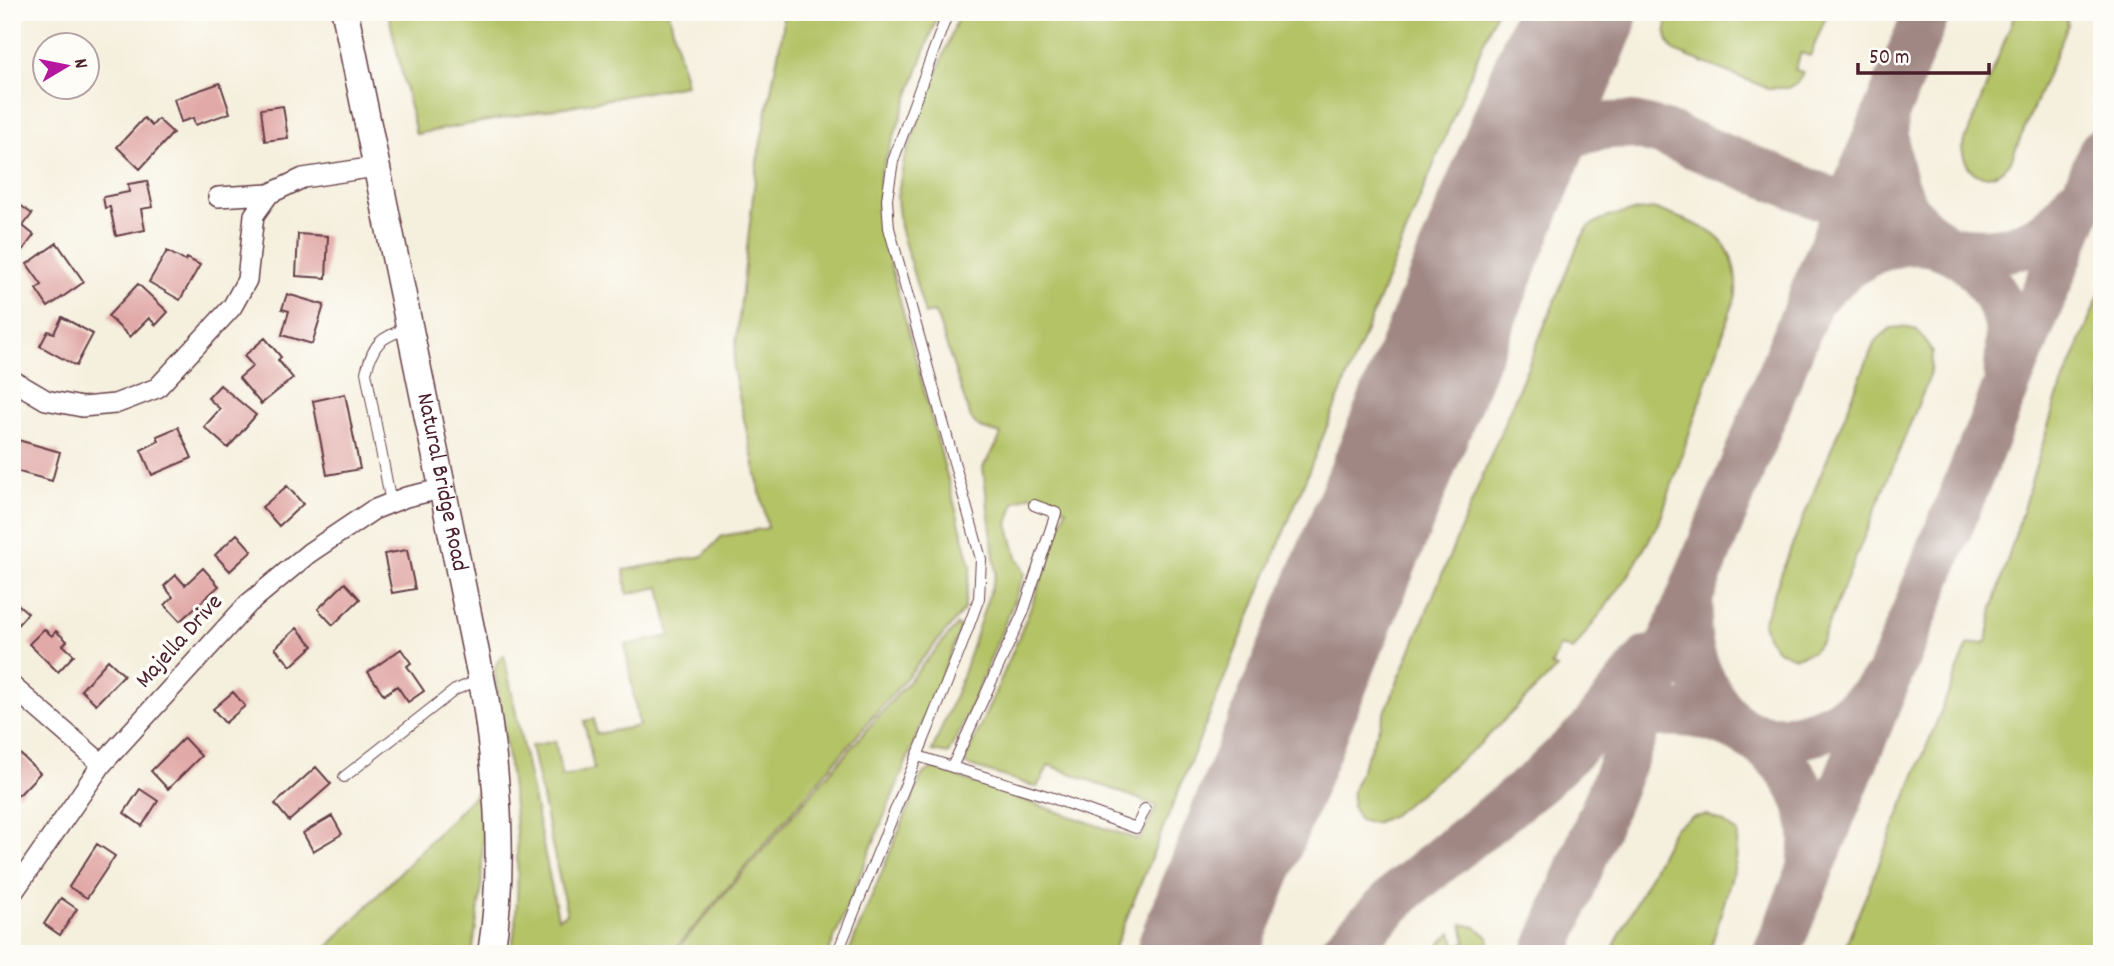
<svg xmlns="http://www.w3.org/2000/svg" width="2114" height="966" font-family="Dekko,sans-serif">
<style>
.green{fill:#b3c366;stroke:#7e7148;stroke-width:2}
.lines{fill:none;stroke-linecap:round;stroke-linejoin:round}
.taxiway{stroke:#a08784;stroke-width:47}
.runway{stroke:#a08784;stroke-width:119}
.building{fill:#e1a9a7}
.service-casing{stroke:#643e46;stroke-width:12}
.minor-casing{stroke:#643e46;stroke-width:22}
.secondary-casing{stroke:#643e46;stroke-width:29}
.service{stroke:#fff;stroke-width:10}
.minor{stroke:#fff;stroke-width:19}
.secondary{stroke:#fff;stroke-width:26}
.labels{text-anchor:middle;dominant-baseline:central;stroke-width:7;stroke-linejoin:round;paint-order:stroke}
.street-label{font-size:24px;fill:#4a1f2b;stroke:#fdfcf7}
</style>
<rect width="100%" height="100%" fill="#fdfcf7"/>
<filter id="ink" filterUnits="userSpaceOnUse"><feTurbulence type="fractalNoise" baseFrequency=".0143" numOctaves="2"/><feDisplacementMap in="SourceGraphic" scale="14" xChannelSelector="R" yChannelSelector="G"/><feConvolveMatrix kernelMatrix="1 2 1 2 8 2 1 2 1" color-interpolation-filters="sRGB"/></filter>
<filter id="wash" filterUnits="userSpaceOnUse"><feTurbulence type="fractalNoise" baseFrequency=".00686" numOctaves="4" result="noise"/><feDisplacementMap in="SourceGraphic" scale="28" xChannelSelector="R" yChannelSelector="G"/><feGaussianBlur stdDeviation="1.57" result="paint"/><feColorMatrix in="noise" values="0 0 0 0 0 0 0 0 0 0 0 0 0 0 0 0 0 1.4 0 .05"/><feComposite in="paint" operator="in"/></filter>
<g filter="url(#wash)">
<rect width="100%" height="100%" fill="#f5efdd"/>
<path class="green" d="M388,12H669L686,85L416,134Z
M783,12H939L880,175L878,218L971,566L964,610L671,954H511C528,861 509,762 494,670L499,659L504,655L558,918L567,914L531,746L555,741L562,777L594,769L584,721L594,719L596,734L639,726L625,645L670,636L660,587L627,594L624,570L703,556L722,536L768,528L733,369L757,162L783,29Z
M960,12H1496L1112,954H848L922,775L932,768L1139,840L1157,806L1049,765L1037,787L963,764C1002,679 1037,599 1066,509L1031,495L1015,502L1008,524L1017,557L1025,574L966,719L948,754L932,751L959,686L996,573L983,467L997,444L1001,434L980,428L971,419L938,320L934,312L925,314L900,227L897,198L904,160Z
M1670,12H1828L1810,56L1801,53L1795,70L1803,72L1797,84L1787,88H1767L1674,51C1663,39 1665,27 1670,12Z
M2016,12H2065L2068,25L2010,163C1989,185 1967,179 1962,148Z
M1656,209C1705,228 1739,233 1736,295L1659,523L1627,578L1573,650L1560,646L1551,666L1557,668L1481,743L1393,815L1375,823L1360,821L1352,806L1353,790L1577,247C1580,241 1584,232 1589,227C1606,213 1635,211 1656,209Z
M2102,288V954H1842L1968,645L1987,642L1993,608L2056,400Z
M1904,327L1917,330L1933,352L1929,378L1822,640L1812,652L1796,657L1779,652L1767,636L1763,623L1789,553L1875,341L1891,328Z
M957,625L961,628L828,954H673Z
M485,784L481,893L472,954H321Z
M1707,815L1723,822L1738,833L1736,862L1709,954H1610L1674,828L1692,817Z
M1462,924L1476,927L1489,938L1488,954H1430L1452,932L1455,945L1466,943Z"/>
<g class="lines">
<path class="taxiway" d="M1885,118C1885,164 1895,215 1937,240
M1500,207C1533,160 1563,124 1625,125C1637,125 1651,130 1663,133L1952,249C1988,254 2028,251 2055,226C2063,218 2069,209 2076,201
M1814,296C1834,277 1852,259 1879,249C1928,230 1971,250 1995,295C1998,301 2003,308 2005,314C2010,333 2009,354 2007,373
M1690,606C1689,615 1687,624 1688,633C1691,667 1716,720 1750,734C1781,747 1826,731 1852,714C1864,706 1874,694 1882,684
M1616,725C1705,683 1829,756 1811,861
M1340,954L1402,891L1540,780L1590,732L1648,659
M1545,954L1927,12
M1776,954L2102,151"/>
<path class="runway" d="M1196,954L1578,12"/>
</g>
<g id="blocks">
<path class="building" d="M237,12H270V14L239,20Z
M220,83L230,113L195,125L193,118L181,122L174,99Z
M283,106L288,138L265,141L261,109Z
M144,118L152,126L158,119L173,133L140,169L117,147Z
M147,181L153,207L141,209L145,230L116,236L110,207L105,208L103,197L129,192L128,184Z
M12,199L32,214L23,226L34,235L23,250L12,242Z
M298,234L328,236L326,278L296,276Z
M57,243L84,282L48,307L36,289L42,285L27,264Z
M167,251L185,261L187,258L200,265L180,300L149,282Z
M138,284L168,312L156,325L149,318L130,337L108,316Z
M287,294L324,305L312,344L282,335L289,311L282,309Z
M62,317L93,334L76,366L40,346L48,331L54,333Z
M265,338L281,357L278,360L293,378L261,404L239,378L253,366L244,356Z
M220,385L256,415L228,448L204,427L220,409L208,398Z
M345,394L360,469L327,475L313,401Z
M178,427L192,458L152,475L141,450L159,441L157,436Z
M18,440L60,452L52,481L12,470V460Z
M287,486L303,504L279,526L262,507Z
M237,534L252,551L230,571L215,555Z
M407,550L415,589L392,593L384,554Z
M203,568L219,586L180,621L165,605L173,597L164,586L176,575L185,585Z
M345,583L360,599L333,625L318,609Z
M12,599L28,613L14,629L12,627Z
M297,628L313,646L291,666L275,648Z
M44,629L52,636L56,631L67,641L63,645L74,655L58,672L29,644Z
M401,649L411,663L407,666L424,691L408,702L397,686L384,695L368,672Z
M108,660L124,675L96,704L81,690Z
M233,692L245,706L225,723L213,709Z
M184,738L201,756L168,789L151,771Z
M12,746L40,773L19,795L12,789Z
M316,767L331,784L289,821L275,804Z
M140,789L158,801L142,826L124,813Z
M332,816L342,834L313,851L303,833Z
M97,844L115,856L87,898L69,887Z
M61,898L77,909L60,935L44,924Z"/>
</g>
</g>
<g filter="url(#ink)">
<use href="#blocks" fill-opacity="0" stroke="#643e46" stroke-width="2"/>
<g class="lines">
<defs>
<path id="service" d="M391,503L366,372C374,342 380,338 408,328
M918,756L952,767L1023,613L1056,513L1034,505
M952,767L1050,797L1136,828L1145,809
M344,777L455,690L481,679
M837,954L960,650L979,598L981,559L889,228L887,199L893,161L948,12"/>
<path id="minor" d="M218,197L269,194
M12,380L46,400L82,407L115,404L157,388L232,307L247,280L254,215L269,194L303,178L375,167
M12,686L102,764
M12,894L102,764L248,604L309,553L373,510L406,497L441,489"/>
<g id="secondary">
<path id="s1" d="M345,12L485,697C498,784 505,866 491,954"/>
</g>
</defs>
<use href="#service" class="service-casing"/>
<use href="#minor" class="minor-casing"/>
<use href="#secondary" class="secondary-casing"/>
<use href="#service" class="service"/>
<use href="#minor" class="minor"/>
<use href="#secondary" class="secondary"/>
</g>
</g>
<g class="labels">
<g class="street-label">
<text stroke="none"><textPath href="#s1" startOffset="480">Natural Bridge Road</textPath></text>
<text transform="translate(180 642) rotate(-48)">Majella Drive</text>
</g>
</g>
<rect width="2114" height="966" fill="none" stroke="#fdfcf7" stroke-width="42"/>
<g transform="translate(66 66) rotate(80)"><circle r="33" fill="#fdfcf7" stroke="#b5a4a5" stroke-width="2"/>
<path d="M0-5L12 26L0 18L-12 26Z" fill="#b5179e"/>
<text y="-10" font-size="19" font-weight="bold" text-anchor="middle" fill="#4a1f2b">N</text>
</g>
<path d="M1858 63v10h131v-10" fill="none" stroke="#4a1f2b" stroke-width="3.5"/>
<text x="1869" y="63" font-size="21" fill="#4a1f2b" stroke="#fdfcf7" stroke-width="5" paint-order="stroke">50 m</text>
</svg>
